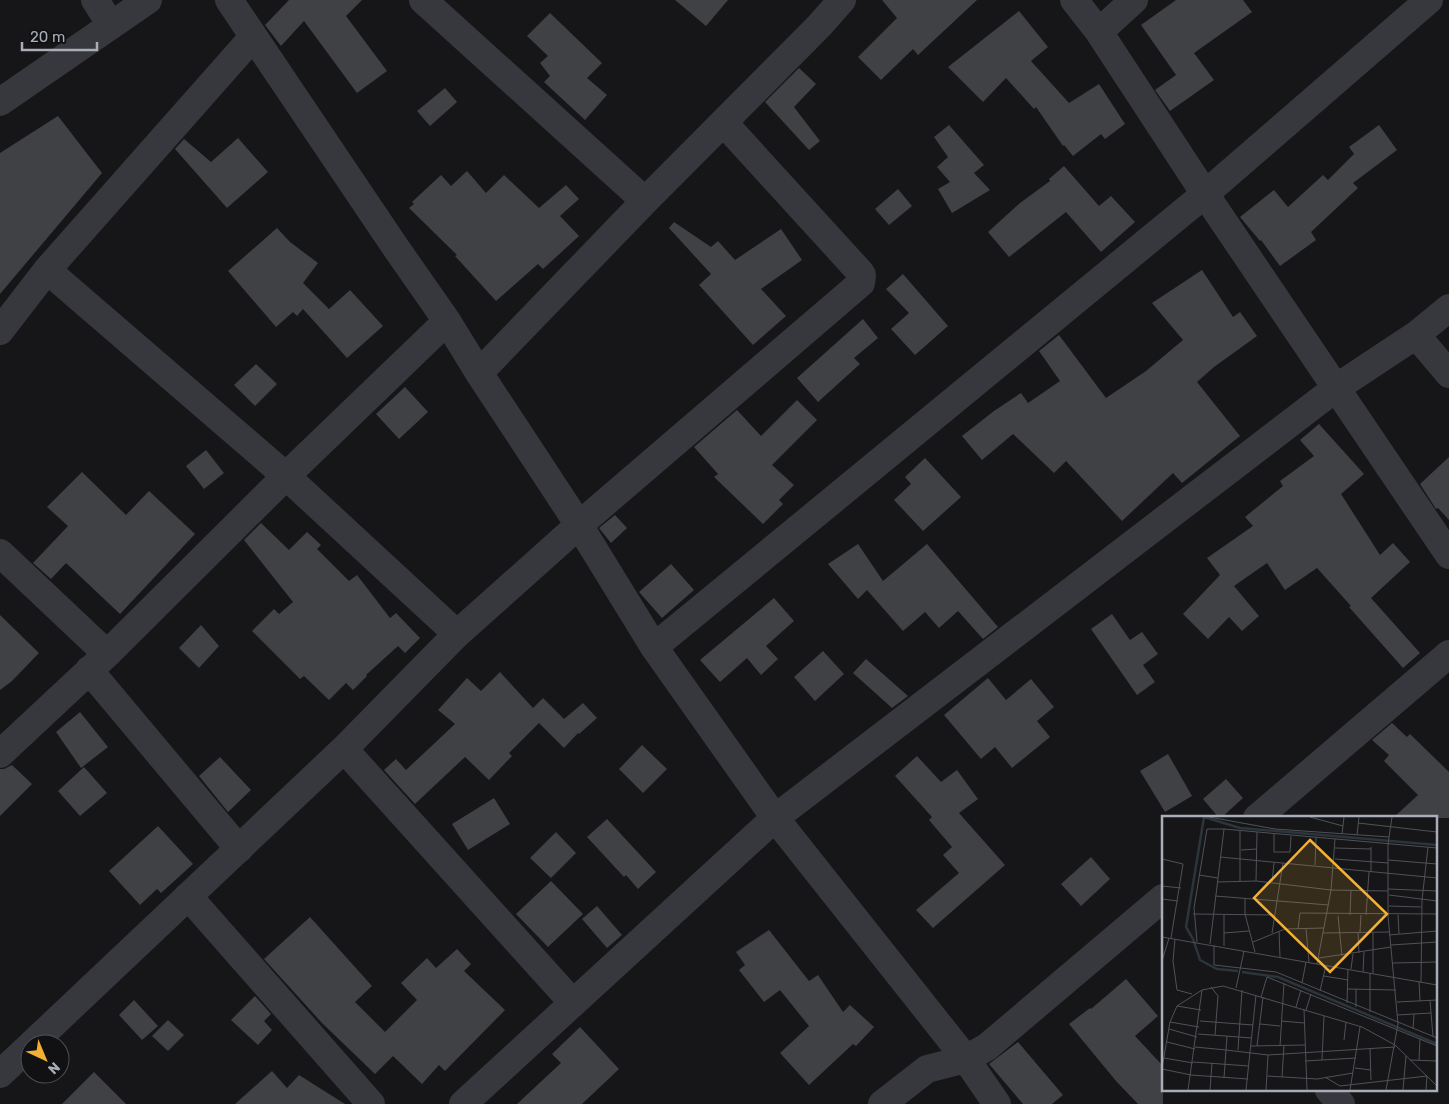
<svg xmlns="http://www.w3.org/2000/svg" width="1449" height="1104" font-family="Rubik,sans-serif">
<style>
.building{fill:#404145}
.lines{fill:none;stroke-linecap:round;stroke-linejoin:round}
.minor{stroke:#37383d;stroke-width:28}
.tertiary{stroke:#37383d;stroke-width:28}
.inset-river{fill:none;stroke:#2c353c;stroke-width:2.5}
.inset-road{fill:none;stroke:#505258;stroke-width:1}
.view{fill:#f2b134;fill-opacity:0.15;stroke:#f2b134;stroke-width:2.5}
.inset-edge{fill:none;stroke:#a8adb8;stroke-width:2.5}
</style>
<rect width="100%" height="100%" fill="#161618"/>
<path class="building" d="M289,0H362L346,16L387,71L357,93L304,21L281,46L265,25Z
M675,0H728L706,26Z
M882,0H977L918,55L913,49L881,80L858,57L897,18Z
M1176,0H1243L1252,12L1194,53L1214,80L1170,111L1155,90L1176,75L1141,25Z
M1019,11L1048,47L1031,61L1069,103L1099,84L1125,124L1105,139L1101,134L1073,156L1064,145L1063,146L1036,107L1034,109L1006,78L983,102L948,67Z
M550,13L602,63L587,78L607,95L585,120L544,82L550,76L540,63L548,56L527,36Z
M799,68L816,84L794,107L820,141L809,150L765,102Z
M445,88L457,102L430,126L417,111Z
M58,116L102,173L0,294V153Z
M949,125L984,165L974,173L990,190L952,213L938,189L950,182L937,167L948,157L934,137Z
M1379,125L1397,150L1353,183L1358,188L1311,232L1316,240L1280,266L1261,240L1260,241L1240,217L1274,190L1288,207L1323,175L1328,180L1354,154L1349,147Z
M238,138L268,172L227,208L175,149L184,139L211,162Z
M1064,166L1099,206L1111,196L1135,222L1101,252L1066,212L1009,257L988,232L1020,203L1050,181L1049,179Z
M467,171L486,193L504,175L539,208L566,185L579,199L560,216L579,236L543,269L538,264L496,301L455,256L457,255L409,208L414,204L412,202L441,175L451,186Z
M898,189L912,206L889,225L875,209Z
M674,222L711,247L718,241L735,260L781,229L802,260L761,289L786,316L753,345L699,285L711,274L669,228Z
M277,228L290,242L318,263L303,283L329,309L350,290L383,326L347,358L303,309L297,316L293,312L276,327L228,271Z
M1202,270L1233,317L1240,312L1257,336L1214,367L1197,382L1240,436L1182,483L1173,473L1122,521L1066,461L1054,473L1013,434L982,460L962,436L994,411L1021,393L1028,403L1060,381L1039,351L1059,335L1106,398L1146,371L1183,340L1152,303Z
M903,274L948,326L915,355L891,329L909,313L886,289Z
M863,319L878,338L854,358L860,364L818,402L797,378Z
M256,364L277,384L255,406L234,385Z
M405,387L428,412L399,439L376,414Z
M797,400L817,420L772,465L794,485L779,500L783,504L763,524L714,477L718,474L694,447L737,410L761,436Z
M1319,424L1364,474L1341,494L1380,555L1393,543L1410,562L1371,598L1420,653L1403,668L1349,607L1351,606L1317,568L1285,590L1267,563L1234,586L1259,616L1242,631L1229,617L1208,639L1183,614L1220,575L1207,558L1253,526L1245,517L1283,486L1280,481L1314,456L1300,440Z
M206,450L224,473L204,489L186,466Z
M1449,457V520L1438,508L1436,509L1420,484Z
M925,458L961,497L923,531L894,500L911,484L905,477Z
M82,472L126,515L149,491L195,534L120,614L66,563L51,579L33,563L68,526L47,507Z
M615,515L627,528L611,543L599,528Z
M261,523L289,550L307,532L321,545L317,549L349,581L357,575L390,618L396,613L420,638L405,653L398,646L366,675L367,676L353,690L346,683L329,700L304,676L300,679L252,631L274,609L279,614L293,602L244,540Z
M858,544L883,581L927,544L998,627L983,639L958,611L939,628L925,612L903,631L867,590L858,599L828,564Z
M671,564L694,590L662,618L639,592Z
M774,598L794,621L766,646L778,659L761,675L747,658L720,682L700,660Z
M1112,614L1130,640L1142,632L1158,654L1143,665L1155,682L1137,695L1091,629Z
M0,615L39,653L12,681L0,690Z
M201,625L219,646L199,668L179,648Z
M823,651L844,674L815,701L794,677Z
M866,659L908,696L892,708L853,673Z
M500,672L533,708L543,698L564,719L583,703L597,718L579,734L578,733L564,748L539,723L509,753L512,756L489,780L465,757L415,804L384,770L396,759L406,770L455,724L438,710L467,678L481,691Z
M988,678L1006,700L1031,679L1054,707L1037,721L1050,737L1012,768L995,747L981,759L944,715Z
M80,712L108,747L81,768L56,732Z
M1392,723L1407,737L1410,734L1449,772V818H1393L1418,795L1384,761L1389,755L1372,740Z
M642,745L667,769L643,793L619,769Z
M1168,754L1192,796L1165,812L1140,771Z
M917,756L941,782L957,770L978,799L959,813L1005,865L933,928L916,910L959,873L943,855L952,847L929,820L932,817L895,776Z
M220,757L251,790L228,812L199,776Z
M12,765L32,784L0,816V769H4Z
M84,767L107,793L80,816L58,791Z
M1226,779L1243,798L1221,818H1219L1203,799Z
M494,798L510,824L468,850L452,824Z
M607,819L656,872L638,889L626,875L624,877L587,837Z
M158,826L193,864L161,893L157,889L140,905L109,871Z
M556,832L576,853L551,878L530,858Z
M1091,857L1110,879L1081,906L1061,884Z
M551,881L583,914L548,947L516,914Z
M597,906L622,935L607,948L582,919Z
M310,917L372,986L355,1002L385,1032L417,1000L401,983L427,958L436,968L457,949L471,964L464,971L505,1010L445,1071L439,1065L422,1084L393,1056L375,1074L322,1023L264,959Z
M769,930L809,981L818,975L843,1012L850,1005L874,1027L856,1046L853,1044L809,1085L780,1053L809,1026L780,990L764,1002L739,970L745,965L736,952Z
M1126,979L1158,1016L1135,1036L1163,1066V1104H1138L1116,1081L1069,1024L1090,1008L1091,1009Z
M255,996L271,1014L264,1021L272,1030L258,1045L231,1020Z
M134,1000L158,1026L142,1040L119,1015Z
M168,1020L184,1035L168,1051L152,1036Z
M580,1027L619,1069L582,1104H517L561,1063L552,1054Z
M1018,1042L1063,1095L1052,1104H1023L989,1064Z
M272,1071L287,1088L299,1075L345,1104H235Z
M94,1072L126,1104H62Z"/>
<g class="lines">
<path class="minor" d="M95,0L111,25
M229,0L396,248L447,321L479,373L579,525L654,647L775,818L966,1059L997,1104
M423,0L645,201
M1074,0L1099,32L1205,194L1449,555
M1099,32L1134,0
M47,270L286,476L457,634
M0,331L47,270L253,37
M1416,335L1449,374
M479,373L645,201L819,26L842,0
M0,553L107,654
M654,647L1205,194L1429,0
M89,670L239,849
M344,749L573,1003
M0,754L107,654L286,476L447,321
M1257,818L1449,654
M188,896L371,1104
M32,1044L344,749L457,634L579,525L861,283L862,275L859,271L724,123
M0,1074L30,1046
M1329,1090L1341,1104
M463,1104L775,818L1336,388L1416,335L1449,308
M882,1104L927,1069L966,1059L987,1047L1163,898"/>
<path class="tertiary" d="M0,102L148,0"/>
</g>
<g transform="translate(1162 816)">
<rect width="275" height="275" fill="#161618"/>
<path class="inset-river" d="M42,1L78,12L275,29M31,123L38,144L55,153L76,155M31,123L24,111L42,1M80,156L116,161L275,228"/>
<path class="inset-road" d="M47,1L113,13L227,21M148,1L181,10M196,7L275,16M78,15V65M112,18V36H128L129,20M180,18L182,1M195,19L197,1M209,31V56M173,32L209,33M79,34L95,33M58,41L275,62M0,43L21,48L9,122M173,43L226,47M226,44L275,48M153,49L154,21M37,59L56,62M94,65L95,16M55,66L94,65L169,74L226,75M110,66L112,47M0,70L19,72M226,73L275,75M227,79L275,85M53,80L167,89M0,83L16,85M83,83V98L93,136M227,90L259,91M31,98L112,99M188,99L189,74M204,99L207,56M236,99L237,118M176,100L180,140M136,113L138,97L275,98M144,113L147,146M117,115L118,141M196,116L197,137M198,116L199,99M62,117L87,115M110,117L121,47M161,117L227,116M227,119L275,115M0,121L275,169M13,123L11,145L15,174L30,178M35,126L32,92L45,13H62M91,126L123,113L162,112M48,128L62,13L275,32M52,129V149L114,156L275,222M229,129L275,126M62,130V99M157,142L229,131M0,145L7,122M231,147L275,146M155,148L169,74L173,23M189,153L191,138M201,156L202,136M208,157V196M211,157V117M162,160L186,164M257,165L258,185M259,166L260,84L266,31M140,167L144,146M49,171L56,180L53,219M74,172L82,135M185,173L234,174M158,175L164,149M99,181L105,161L275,230M268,184L271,221M235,186L275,184M185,187L186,153M15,190L39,194M134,191L139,174M194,191V173M142,193L145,274M144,194L149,178M235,199L269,197M38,205L91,209M119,205L142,207M8,206L37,211M98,208L118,210M7,213L35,221M251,213L252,198M36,218L90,222M182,224L184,206M5,226L33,233M89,230L143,229M95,230L101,181M118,230L122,167M33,231L64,234L65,220M208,232L209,264M76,234L80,174M2,242L31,247M160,244L162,200M248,244L275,245M257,244L258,223M143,245L194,242M31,246L87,250M0,252L8,206L15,190L40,174L61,170L200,211L233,229L275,270M193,252L209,254M0,253L29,259L86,263M105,260L155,263L191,257M120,261L122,229M163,261L178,270L265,260L264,274M62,262L64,234L106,239L233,231M26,274L40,174M48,274L50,247M84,274L94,179M104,274L106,239M188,274L198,211M224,274L236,208L226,100V28L230,1M241,274L244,240"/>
<path class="view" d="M148,24L225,98L168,156L92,82Z"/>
<rect width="275" height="275" class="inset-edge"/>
</g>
<g transform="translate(45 1059) rotate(136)"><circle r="24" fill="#111113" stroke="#4d4f55"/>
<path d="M0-4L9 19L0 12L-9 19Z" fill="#f2b134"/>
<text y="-8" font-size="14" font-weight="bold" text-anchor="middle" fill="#a8adb8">N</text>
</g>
<path d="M22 42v8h75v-8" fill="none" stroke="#a8adb8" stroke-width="2.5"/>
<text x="30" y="42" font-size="15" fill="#a8adb8" stroke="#111113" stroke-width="4" paint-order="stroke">20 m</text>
</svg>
